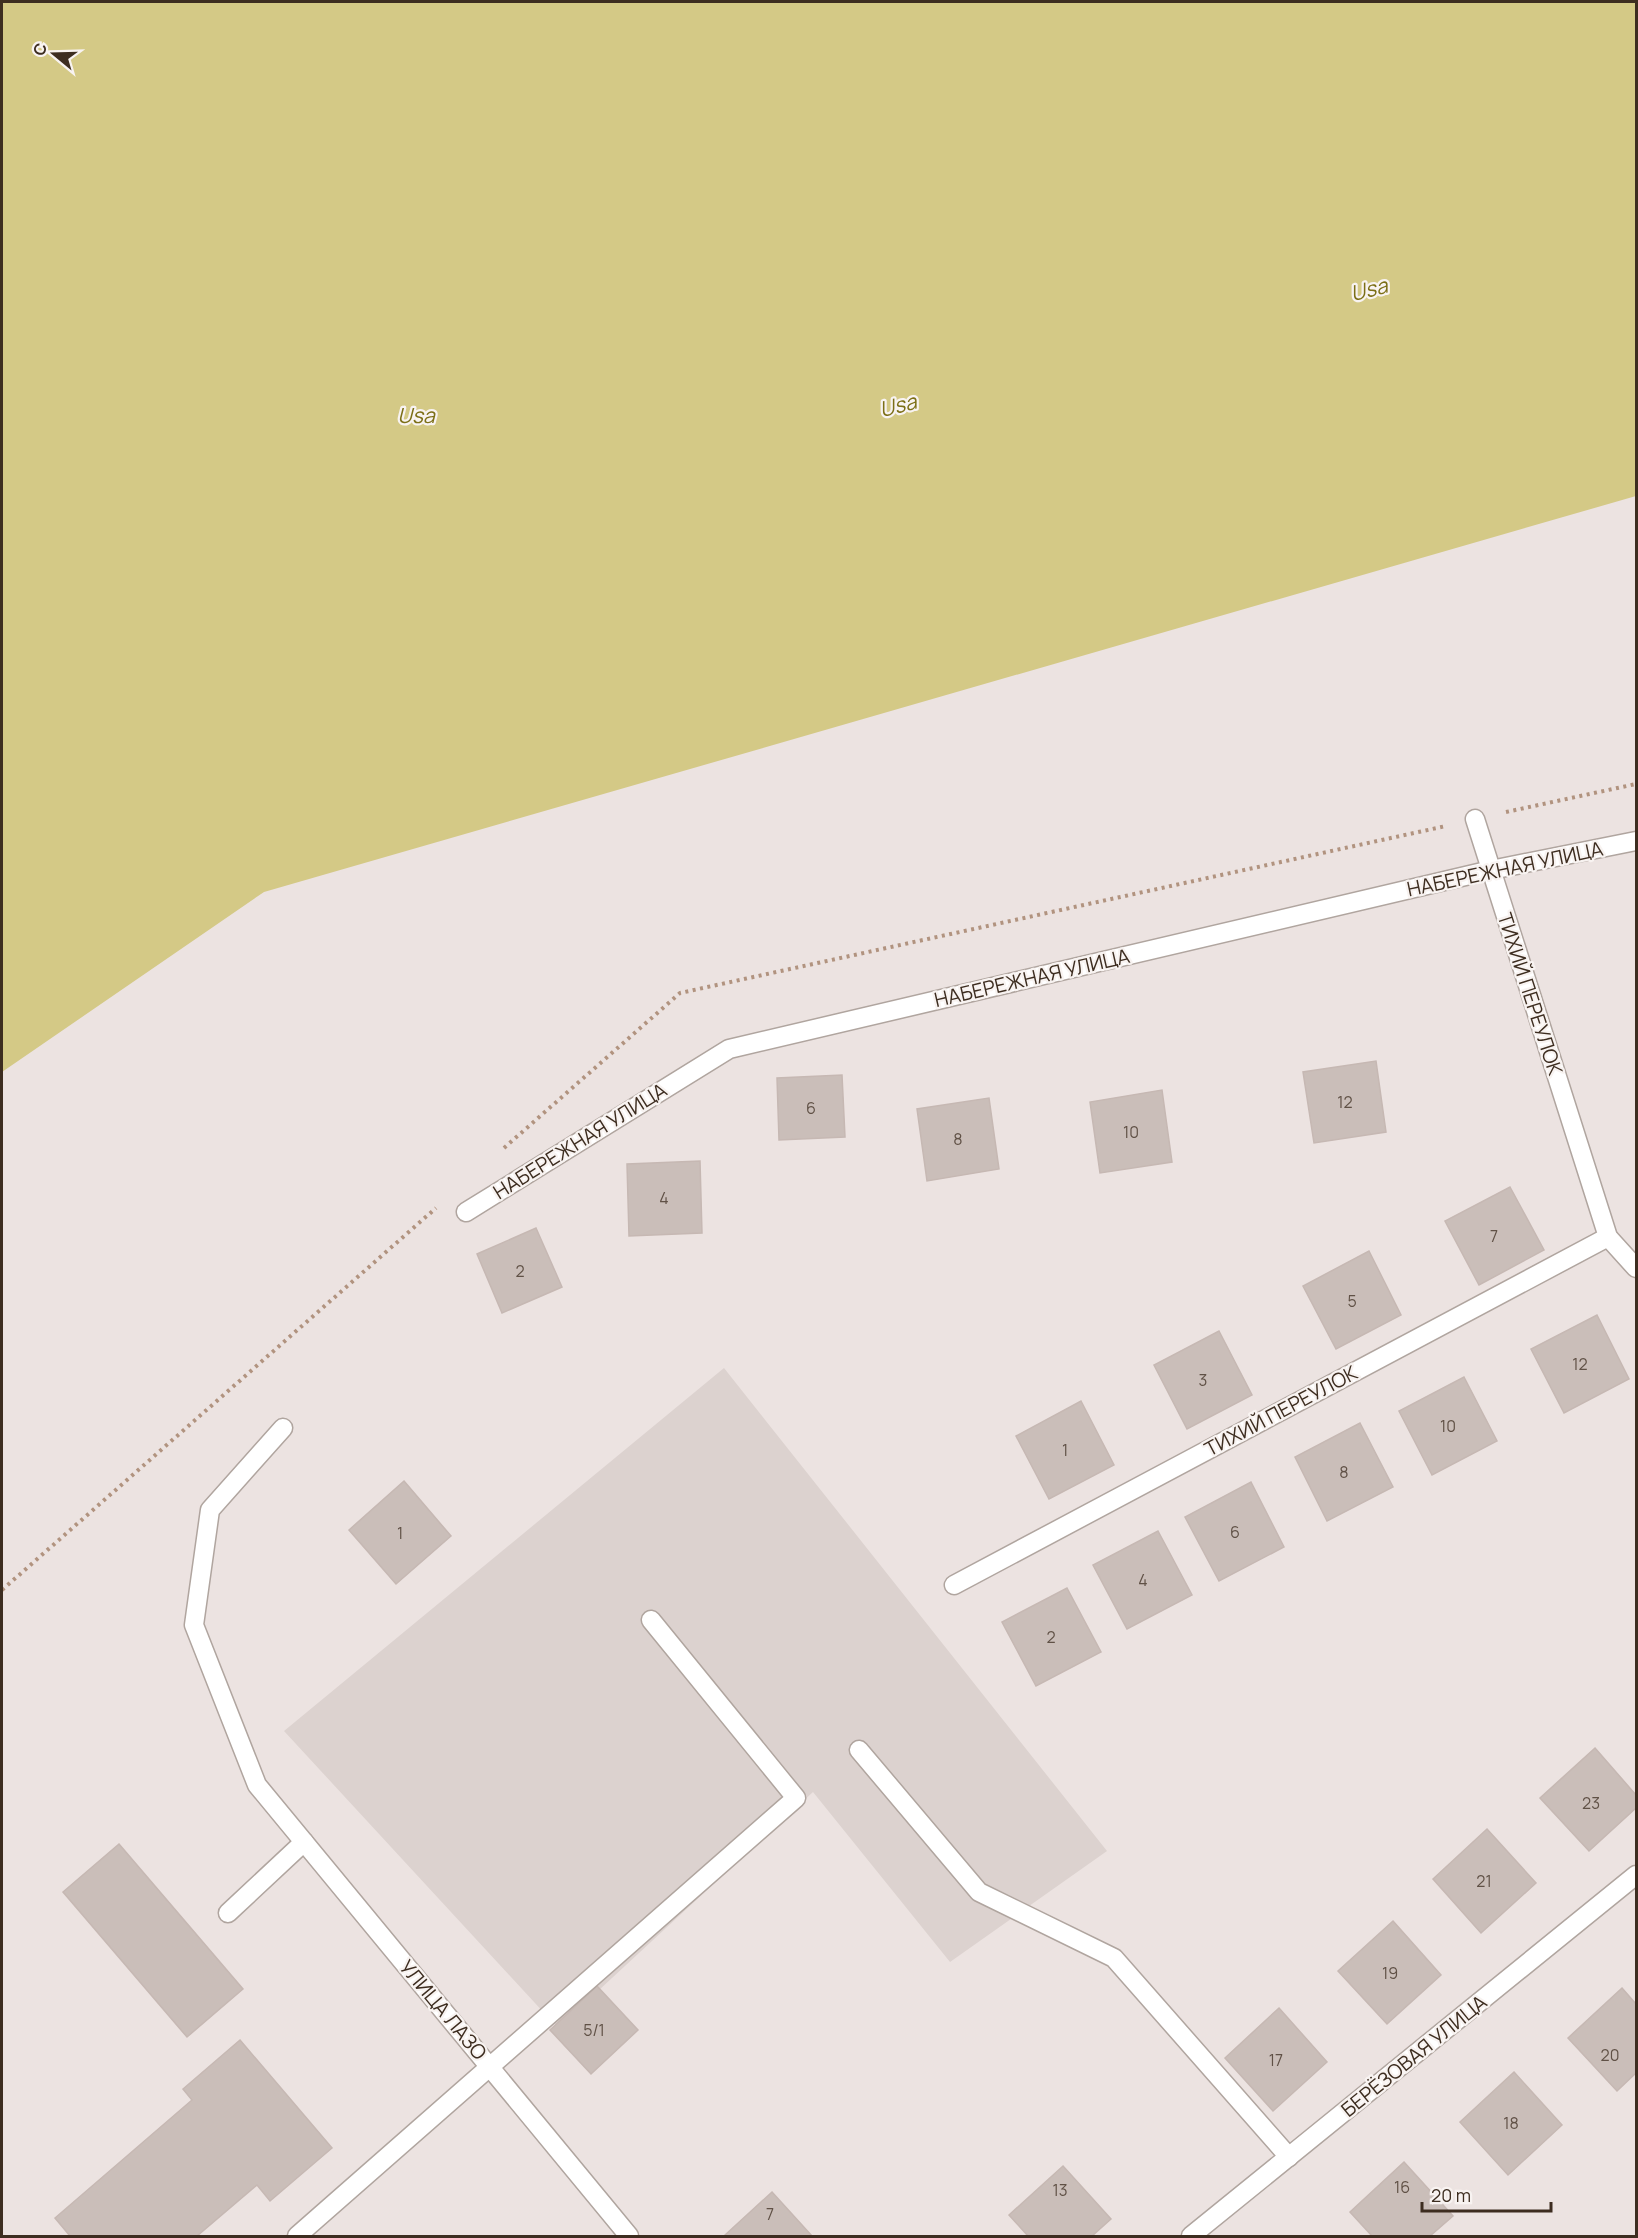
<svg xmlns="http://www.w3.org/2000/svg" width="1638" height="2238" font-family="Manrope,sans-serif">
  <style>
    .built { fill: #dcd2cf }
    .water { fill: #d4c986 }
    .building { fill: #cabeb9; stroke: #c6b8b3; stroke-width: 1.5 }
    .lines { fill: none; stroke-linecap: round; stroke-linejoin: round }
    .minor-casing { stroke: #b0a59f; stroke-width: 21 }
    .path { stroke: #b1937f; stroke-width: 4; stroke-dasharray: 3 4.5; stroke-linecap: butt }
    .minor { stroke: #fff; stroke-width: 18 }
    .labels { text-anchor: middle; stroke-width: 4.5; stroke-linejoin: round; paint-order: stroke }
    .number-label { font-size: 16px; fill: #605146 }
    .street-label { font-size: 20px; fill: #3d2d20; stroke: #f8f3f1 }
    .water-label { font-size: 21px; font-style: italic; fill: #7c6f17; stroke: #f8f3f1 }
  </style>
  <rect width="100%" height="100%" fill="#ece3e1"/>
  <!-- built -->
  <path class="built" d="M724 1368 1107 1851 950 1962 813 1792 558 2028 284 1731Z"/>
  <!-- water -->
  <path class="water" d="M2 2H1636V496L264 892 2 1072Z"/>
  <!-- building -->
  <g class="building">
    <path d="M1376 1061 1386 1132 1314 1143 1303 1072Z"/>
    <path d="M842 1075 845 1137 779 1140 777 1078Z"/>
    <path d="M1162 1090 1172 1162 1100 1173 1090 1102Z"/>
    <path d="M989 1098 999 1169 927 1181 917 1109Z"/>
    <path d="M700 1161 702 1233 629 1236 627 1164Z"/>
    <path d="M1510 1187 1544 1250 1479 1285 1445 1221Z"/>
    <path d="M536 1228 562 1287 502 1313 477 1254Z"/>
    <path d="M1369 1251 1401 1315 1336 1349 1303 1286Z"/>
    <path d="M1597 1315 1629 1379 1564 1413 1531 1349Z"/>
    <path d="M1219 1331 1252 1395 1187 1429 1154 1365Z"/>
    <path d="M1464 1377 1497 1441 1432 1475 1399 1411Z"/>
    <path d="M1081 1401 1114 1465 1049 1499 1016 1436Z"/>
    <path d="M1360 1423 1393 1487 1327 1521 1295 1457Z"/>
    <path d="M404 1481 451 1536 396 1584 349 1530Z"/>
    <path d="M1251 1482 1284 1547 1219 1581 1185 1517Z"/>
    <path d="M1158 1531 1192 1595 1127 1629 1093 1565Z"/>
    <path d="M1067 1588 1101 1652 1036 1686 1002 1622Z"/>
    <path d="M1595 1748 1636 1795V1808L1589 1851 1540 1798Z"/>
    <path d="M1487 1829 1536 1883 1481 1933 1433 1879Z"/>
    <path d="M119 1844 243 1989 187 2037 63 1892Z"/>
    <path d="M1393 1921 1441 1975 1387 2024 1338 1971Z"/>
    <path d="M597 1986 638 2030 591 2074 550 2030Z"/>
    <path d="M1622 1988 1636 2004V2073L1617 2091 1568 2038Z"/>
    <path d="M1279 2008 1327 2062 1273 2111 1225 2058Z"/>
    <path d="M240 2040 332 2148 270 2201 257 2185 197 2236H70L55 2218 192 2100 183 2089Z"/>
    <path d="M1514 2072 1562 2125 1508 2175 1460 2122Z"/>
    <path d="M1404 2162 1453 2216 1430 2236H1372L1350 2212Z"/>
    <path d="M1063 2166 1111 2219 1092 2236H1028L1009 2215Z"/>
    <path d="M772 2192 812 2236H724Z"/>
  </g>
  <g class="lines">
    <!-- minor casing -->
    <g class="minor-casing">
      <g id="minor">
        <path d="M1475 819 1608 1237 1636 1268"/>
        <path d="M466 1212 729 1049 1491 870 1636 841"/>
        <path d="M283 1428 210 1510 194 1625 257 1785 629 2236"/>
        <path d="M954 1585 1608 1237"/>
        <path d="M859 1750 979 1892 1114 1958 1289 2157"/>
        <path d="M228 1913 304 1842"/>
        <path d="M297 2236 796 1798 651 1620"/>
        <path d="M1191 2236 1636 1875"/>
      </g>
    </g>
    <!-- path -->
    <g class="path">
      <path d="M1506 812 1636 784"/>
      <path d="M504 1148 680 993 1446 826"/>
      <path d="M2 1590 436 1208"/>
    </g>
    <!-- minor -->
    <use href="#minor" class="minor"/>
  </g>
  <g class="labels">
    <!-- number labels -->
    <g class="number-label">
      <text x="1345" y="1108">12</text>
      <text x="811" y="1114">6</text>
      <text x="1131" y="1138">10</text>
      <text x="958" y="1145">8</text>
      <text x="664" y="1204">4</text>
      <text x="1494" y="1242">7</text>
      <text x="520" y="1277">2</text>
      <text x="1352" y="1307">5</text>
      <text x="1580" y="1370">12</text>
      <text x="1203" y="1386">3</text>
      <text x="1448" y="1432">10</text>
      <text x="1065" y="1456">1</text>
      <text x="1344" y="1478">8</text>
      <text x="1235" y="1538">6</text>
      <text x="400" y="1539">1</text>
      <text x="1143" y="1586">4</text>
      <text x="1051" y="1643">2</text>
      <text x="1591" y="1809">23</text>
      <text x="1484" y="1887">21</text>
      <text x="1390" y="1979">19</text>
      <text x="594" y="2036">5/1</text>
      <text x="1610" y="2061">20</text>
      <text x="1276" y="2066">17</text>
      <text x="1511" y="2129">18</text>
      <text x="1402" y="2193">16</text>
      <text x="1060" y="2196">13</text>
      <text x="770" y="2220">7</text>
    </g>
    <!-- street labels -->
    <g class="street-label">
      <text transform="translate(1505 869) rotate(-12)" y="7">НАБЕРЕЖНАЯ УЛИЦА</text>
      <text transform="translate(1032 978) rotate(-13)" y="7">НАБЕРЕЖНАЯ УЛИЦА</text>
      <text transform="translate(1530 994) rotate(72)" y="7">ТИХИЙ ПЕРЕУЛОК</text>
      <text transform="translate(580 1141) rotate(-32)" y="7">НАБЕРЕЖНАЯ УЛИЦА</text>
      <text transform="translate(1281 1411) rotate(-28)" y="7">ТИХИЙ ПЕРЕУЛОК</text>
      <text transform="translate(443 2010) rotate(50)" y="7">УЛИЦА ЛАЗО</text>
      <text transform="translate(1414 2056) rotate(-39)" y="7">БЕРЁЗОВАЯ УЛИЦА</text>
    </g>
    <!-- water labels -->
    <g class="water-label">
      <text transform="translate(1369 290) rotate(-14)" y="7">Usa</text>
      <text transform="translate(898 406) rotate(-14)" y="7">Usa</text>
      <text x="416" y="423">Usa</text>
    </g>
  </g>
  <!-- border -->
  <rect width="1638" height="2238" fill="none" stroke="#3d2d20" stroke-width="6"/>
  <!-- north arrow -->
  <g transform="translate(54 54) rotate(289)" stroke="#f8f3f1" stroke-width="4.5" paint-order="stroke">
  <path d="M0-4.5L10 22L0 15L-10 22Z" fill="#3d2d20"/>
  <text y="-9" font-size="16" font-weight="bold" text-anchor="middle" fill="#3d2d20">С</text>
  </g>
  <!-- scale -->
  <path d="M1422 2202v9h129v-9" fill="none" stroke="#3d2d20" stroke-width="3"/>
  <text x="1431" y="2202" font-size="18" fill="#3d2d20" stroke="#f8f3f1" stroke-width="4.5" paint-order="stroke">20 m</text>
</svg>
